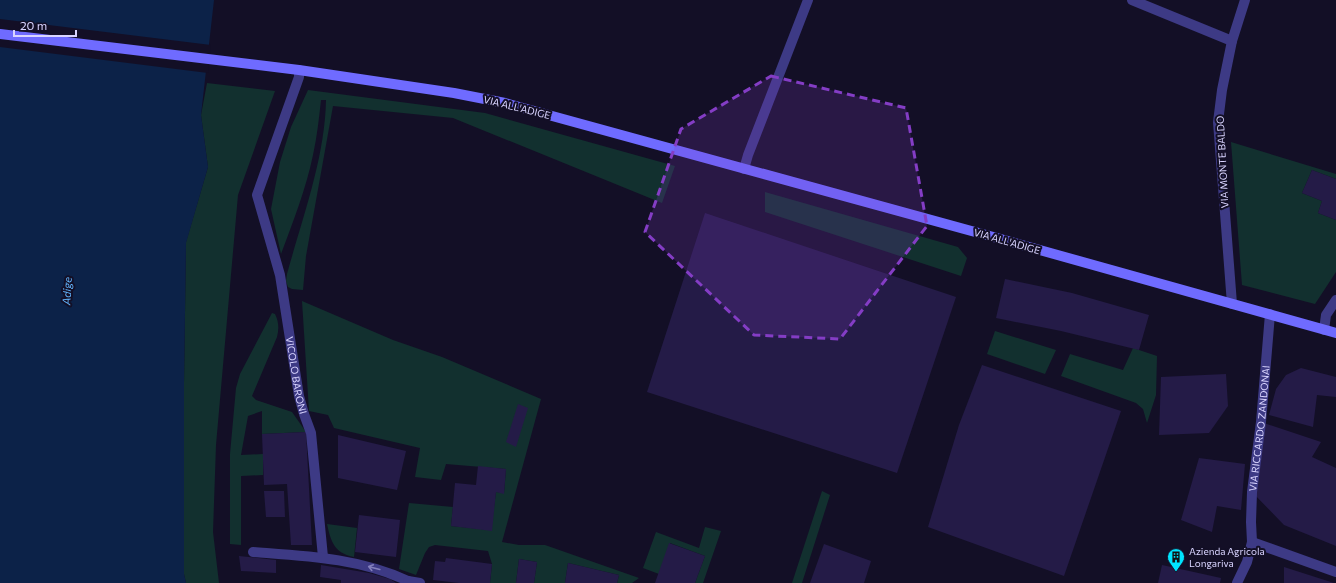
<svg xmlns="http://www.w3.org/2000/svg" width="1336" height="583" font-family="Commissioner,sans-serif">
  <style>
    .green { fill: #12302f }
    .water { fill: #0c2248 }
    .pier { fill: #130f26 }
    .building { fill: #241b47 }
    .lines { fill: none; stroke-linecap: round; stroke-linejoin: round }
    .street { stroke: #3d3a85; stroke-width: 10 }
    .secondary { stroke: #6f6bff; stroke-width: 10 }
    .oneway { stroke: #837fbc }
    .marked { fill: #843dc5; fill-opacity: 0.2; stroke: #843dc5; stroke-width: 3; stroke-dasharray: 8 5; stroke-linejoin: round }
    .labels { text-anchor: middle; stroke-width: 4; stroke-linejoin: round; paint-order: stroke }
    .street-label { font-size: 10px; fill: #d9d4ff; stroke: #130f26 }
    .poi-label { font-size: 10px; fill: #d9d4ff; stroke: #130f26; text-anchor: start }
    .water-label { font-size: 11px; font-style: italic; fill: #62b6ff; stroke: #130f26 }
  </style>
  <rect width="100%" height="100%" fill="#130f26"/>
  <!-- green -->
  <g class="green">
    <path d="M207 83 275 91 238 195 216 445 213 532 219 583H186L184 574V382L186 242 208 167 201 115Z"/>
    <path d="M308 90 485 113 675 166 662 203 453 118 333 106 306 256 303 290 292 289 288 287 286 281 287 274C302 219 325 158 326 100H321C319 118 317 137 313 155 306 189 293 222 281 254L271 209 280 162 291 127Z"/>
    <path d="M1231 142 1336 174V179L1312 170 1302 193 1322 201 1318 213 1336 220V272L1315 304 1242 285Z"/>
    <path d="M765 192 958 247 967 258 961 276 765 212Z"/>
    <path d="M302 301 393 340 442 357 541 399 502 542 519 545H545L639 578 632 583H617L619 575 568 563 565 583H534L537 562 519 559 516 583H490L492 564 488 551 435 545 429 547 425 553 416 575 399 569 409 503 453 507 451 526 491 530 496 492 504 493 506 469 446 464 441 480 415 477 420 448 334 428 328 415 309 411Z"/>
    <path d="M272 313 275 314C279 322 279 329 277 337L252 396 256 400 292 412 306 432 262 434V411L248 416 241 455 263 454V475L241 476V545L230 544V454L236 388 240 374Z"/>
    <path d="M995 331 1056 350 1045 374 987 354Z"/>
    <path d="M1133 348 1157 356 1156 395 1147 423 1143 409 1136 403 1061 376 1070 354 1123 370Z"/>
    <path d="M822 491 830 495 802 583H792Z"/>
    <path d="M327 524 357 528 354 557C334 553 331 542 327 524Z"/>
    <path d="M705 527 721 531 703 583H695L705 556 670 543 659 574 643 568 656 532 699 548Z"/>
  </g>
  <!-- water -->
  <path class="water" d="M0 0H214L201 115 208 167 186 243 184 382V574L186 583H0Z"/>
  <!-- pier -->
  <path class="pier" d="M0 19 211 45 208 73 0 47Z"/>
  <!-- building -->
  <g class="building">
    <path d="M1312 170 1336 179V220L1318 213 1322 201 1302 193Z"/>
    <path d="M705 213 956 297 897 473 647 392Z"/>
    <path d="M1005 279 1072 293 1149 315 1139 350 1061 331 996 318Z"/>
    <path d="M982 365 1121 411 1064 576 928 527 959 425Z"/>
    <path d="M1301 368 1336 377V397L1317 395 1313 427 1269 415 1276 389 1286 375Z"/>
    <path d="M1226 374 1228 406 1209 433 1159 435 1161 377Z"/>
    <path d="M518 404 528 408 516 447 506 442Z"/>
    <path d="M1261 422 1321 442 1312 457 1336 468V546L1284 525 1252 492Z"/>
    <path d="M306 432 312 545H291L287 484 264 485 262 434Z"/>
    <path d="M338 435 406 451 397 490 338 478Z"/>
    <path d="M1199 458 1245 464 1241 510 1217 506 1212 532 1181 520Z"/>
    <path d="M478 466 506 469 504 494 496 492 492 531 451 526 455 483 476 485Z"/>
    <path d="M264 491H284L285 517H266Z"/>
    <path d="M359 515 400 520 396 557 355 552Z"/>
    <path d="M669 543 705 556 695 583H655Z"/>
    <path d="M824 544 871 561 864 583H810Z"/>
    <path d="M239 556 276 560V573L241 571Z"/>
    <path d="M446 558 492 564 490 583H459L433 580 435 561 445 562Z"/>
    <path d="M519 559 537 562 534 583H516Z"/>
    <path d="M568 563 619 575 617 583H565Z"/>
    <path d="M321 565 369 573 390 579 396 583H341V580L320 577Z"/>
    <path d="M1162 565 1221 578 1220 583H1158Z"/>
    <path d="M1284 567 1334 583H1284Z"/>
  </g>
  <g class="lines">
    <!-- street -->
    <g class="street">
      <path d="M1132 0 1232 41"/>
      <path id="s1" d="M299 70V77L257 195 280 275 299 396 304 414 311 433 323 557"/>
      <path d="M744 169 748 155 808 0"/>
      <path d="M1232 304 1218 122 1222 90 1232 41 1245 0"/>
      <path d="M1324 330 1326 315 1336 300"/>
      <path d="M1252 542 1336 572"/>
      <path d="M253 552C306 556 359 558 408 581L409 583"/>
      <path d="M408 581 420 583"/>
      <path id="s2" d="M1237 583 1247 562 1252 542 1251 522 1252 492 1261 422 1270 314"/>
    </g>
    <!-- secondary -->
    <path class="secondary" d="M0 34 299 70 454 93 505 103 997 238 1336 333"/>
  </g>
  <!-- one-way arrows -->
  <defs><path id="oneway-shaft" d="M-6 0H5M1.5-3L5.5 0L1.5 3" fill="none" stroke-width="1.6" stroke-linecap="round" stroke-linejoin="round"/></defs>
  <use class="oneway" href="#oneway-shaft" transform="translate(374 568) rotate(-165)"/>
  <!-- marked area -->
  <path class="marked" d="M771 76 906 108 927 226 840 339 754 335 645 232 681 129Z"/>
  <!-- icons -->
  <defs>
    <g id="building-pin" transform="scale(0.9)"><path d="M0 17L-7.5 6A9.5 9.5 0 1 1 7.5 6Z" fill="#00e5ff" stroke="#130f26"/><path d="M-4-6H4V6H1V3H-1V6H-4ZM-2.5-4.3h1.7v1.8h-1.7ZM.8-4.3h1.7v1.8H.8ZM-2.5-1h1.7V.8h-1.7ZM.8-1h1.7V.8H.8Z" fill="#111"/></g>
  </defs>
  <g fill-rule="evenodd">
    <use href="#building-pin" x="1176" y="557"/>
  </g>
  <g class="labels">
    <!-- street labels -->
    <g class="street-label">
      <text transform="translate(517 107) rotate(14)" y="4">VIA ALL'ADIGE</text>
      <text transform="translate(1222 162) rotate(-93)" y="4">VIA MONTE BALDO</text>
      <text transform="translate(1007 241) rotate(16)" y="4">VIA ALL'ADIGE</text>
      <text dy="4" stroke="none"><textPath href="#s1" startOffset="317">VICOLO BARONI</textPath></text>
      <text dy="4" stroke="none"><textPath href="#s2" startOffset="158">VIA RICCARDO ZANDONAI</textPath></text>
    </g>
    <!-- poi labels -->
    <g class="poi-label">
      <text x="1189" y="555">Azienda Agricola<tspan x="1189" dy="12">Longariva</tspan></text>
    </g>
    <!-- water labels -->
    <g class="water-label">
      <text transform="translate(67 291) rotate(-87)" y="4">Adige</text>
    </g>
  </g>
  <!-- scale -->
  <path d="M14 30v6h62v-6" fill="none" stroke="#d9d4ff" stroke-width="2"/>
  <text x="20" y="30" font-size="12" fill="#d9d4ff" stroke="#130f26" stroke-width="3" paint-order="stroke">20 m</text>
</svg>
